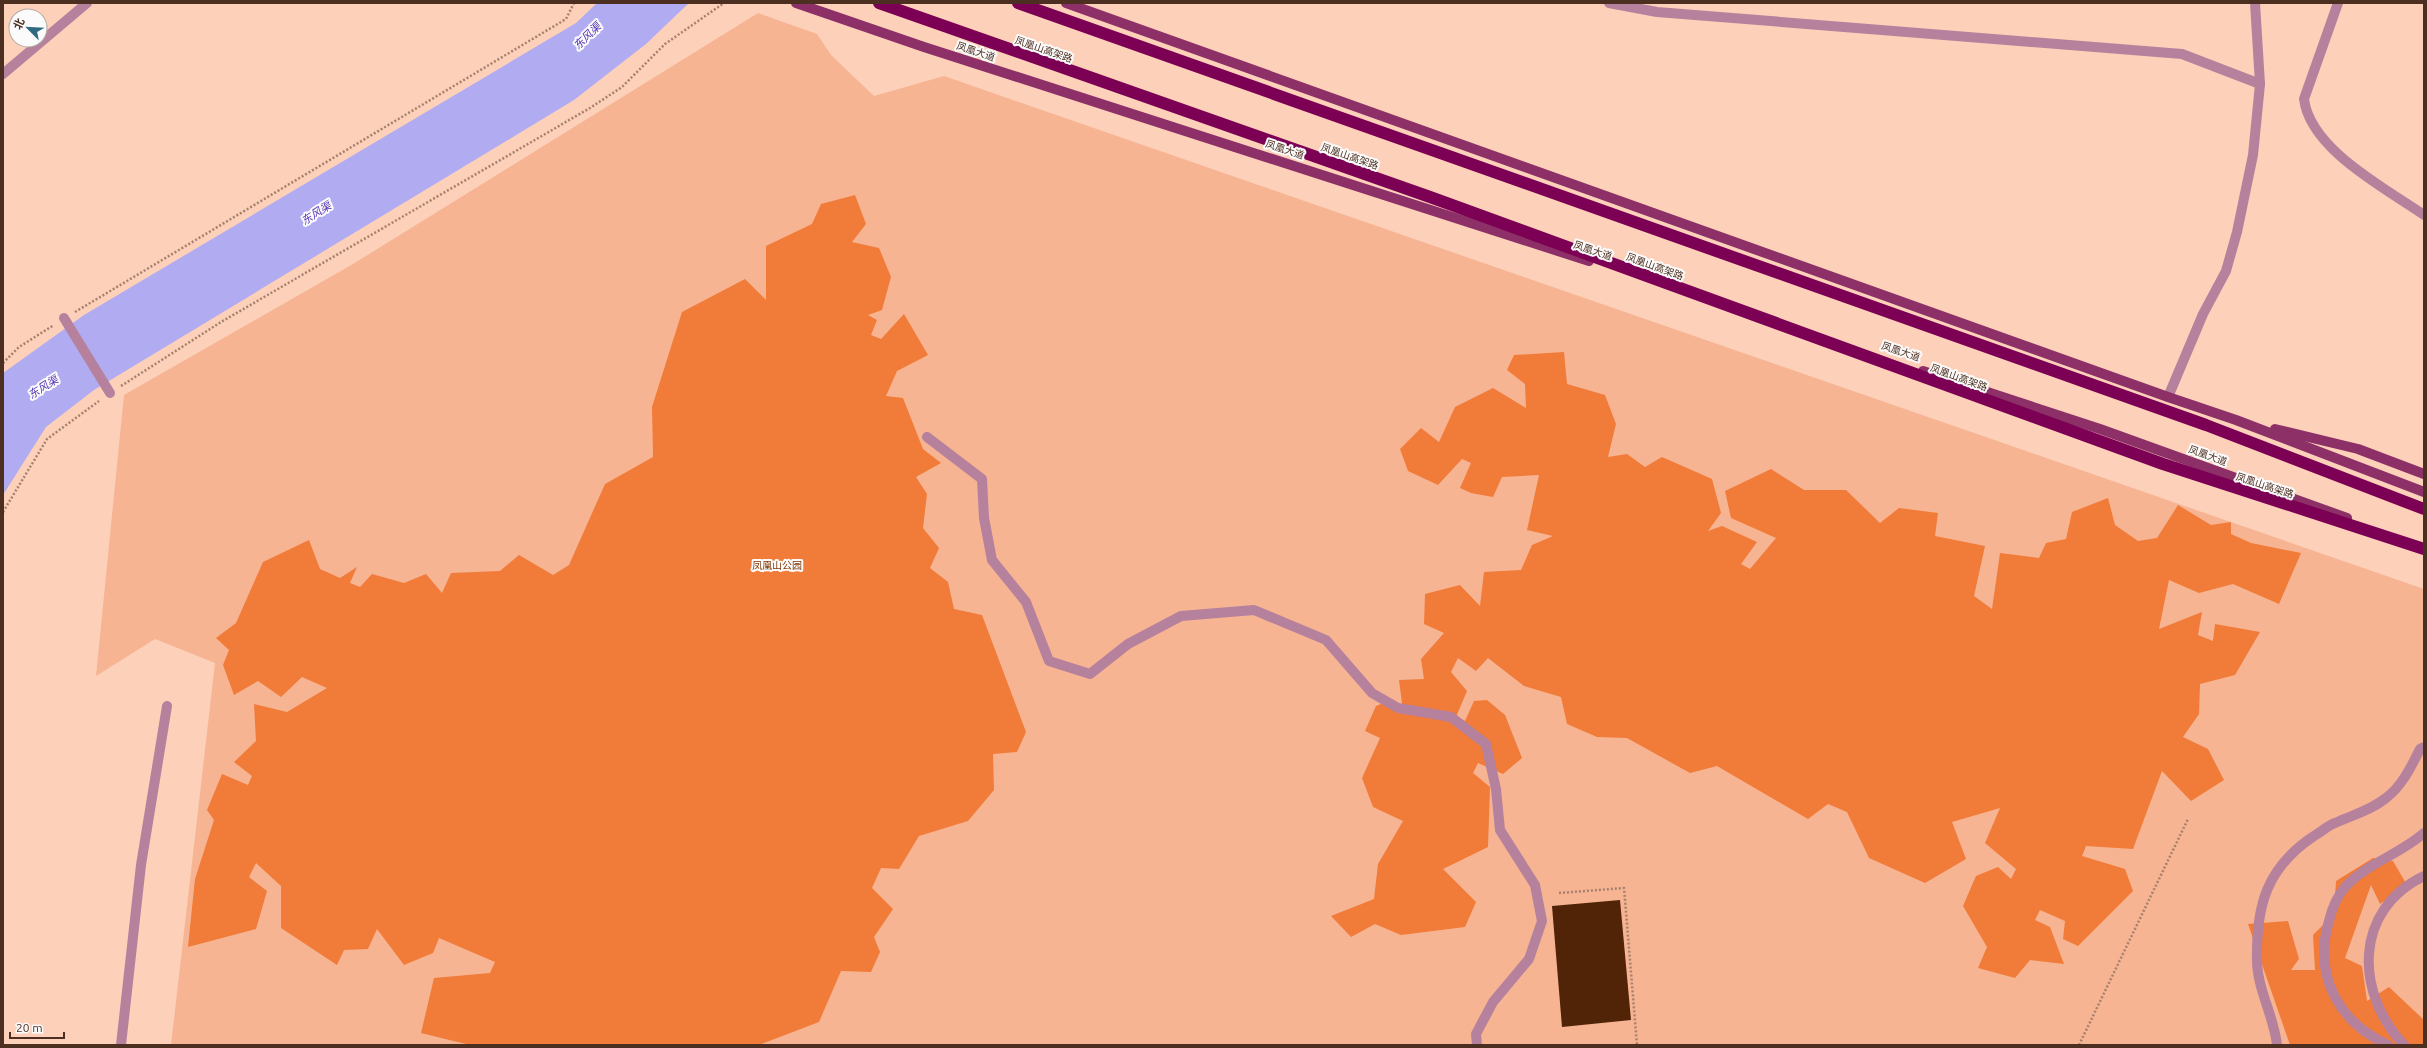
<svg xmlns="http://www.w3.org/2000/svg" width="2427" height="1048" font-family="Ubuntu,'Noto Sans SC',sans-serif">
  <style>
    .green { fill: #f6b493 }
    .forest { fill: #f17b38 }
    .water { fill: #b1acf2 }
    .building { fill: #512307 }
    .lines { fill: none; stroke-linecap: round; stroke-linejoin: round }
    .path { stroke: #a6816e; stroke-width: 2.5; stroke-dasharray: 2 2; stroke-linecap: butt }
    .minor { stroke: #b6819c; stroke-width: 10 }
    .major { stroke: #8d3067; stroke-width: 10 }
    .highway { stroke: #7c0054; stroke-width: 12 }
    .highway-bridge { stroke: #7c0054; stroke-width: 12 }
    .labels { text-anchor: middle; stroke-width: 4; stroke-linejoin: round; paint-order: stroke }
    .street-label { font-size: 10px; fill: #4c2f20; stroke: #fbfbfb }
    .park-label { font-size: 10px; fill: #813703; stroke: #fbfbfb }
    .water-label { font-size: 11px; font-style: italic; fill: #5331b5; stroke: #fbfbfb }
  </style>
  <rect width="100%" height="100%" fill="#fdd0ba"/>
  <!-- green -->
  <path class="green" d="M758 13 817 34 831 55 874 96 944 76 2424 589V1045H171L215 663 155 639 96 676 124 395 353 264Z"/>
  <!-- forest -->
  <g class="forest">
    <path d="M855 195 866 224 852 242 879 248 891 277 882 310 868 315 877 320 871 335 881 339 904 314 928 355 897 371 886 396 903 398 923 449 941 463 916 477 927 494 923 528 939 548 930 568 948 582 954 609 982 615 1026 732 1017 752 993 754 994 790 968 821 919 836 899 869 881 868 872 888 893 909 874 937 880 952 871 972 841 971 819 1022 759 1045H470L421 1033 434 978 490 973 495 962 439 938 433 953 404 965 377 929 368 949 344 950 337 965 281 928V886L256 863 249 877 267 891 256 929 188 947 195 879 214 820 207 810 222 774 248 785 252 776 234 762 256 741 254 704 287 712 327 688 302 677 281 697 258 681 234 695 223 665 229 650 216 638 236 623 263 562 309 540 320 569 340 578 357 567 350 583 360 587 372 574 404 583 426 574 442 593 451 573 500 571 519 555 553 575 569 565 605 484 653 457 652 407 682 312 745 279 766 300V246L812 224 821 204Z"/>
    <path d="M1564 352 1567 384 1605 395 1616 424 1608 457 1627 454 1645 467 1662 457 1712 479 1721 513 1708 531 1722 526 1757 542 1741 564 1750 569 1776 538 1731 518 1725 491 1771 469 1804 490H1846L1880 523 1899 508 1938 513 1935 536 1985 546 1974 596 1992 609 2000 553 2039 558 2046 543 2066 539 2072 512 2108 498 2115 525 2138 541 2157 538 2178 505 2211 525 2231 522V534L2251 543 2301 553 2279 604 2233 584 2199 593 2169 580 2159 629 2202 612 2198 635 2213 641 2215 624 2260 632 2235 675 2200 684 2199 714 2183 737 2208 749 2224 780 2191 801 2162 771 2133 849 2086 846 2082 856 2125 869 2133 891 2078 946 2063 939 2065 921 2040 910 2035 920 2050 927 2064 964 2030 960 2015 978 1978 968 1987 947 1963 906 1976 876 1998 867 2011 879 2016 869 1985 843 2000 808 1952 822 1966 859 1925 883 1869 858 1847 812 1828 804 1808 819 1717 766 1690 773 1627 738 1597 737 1567 724 1561 697 1524 686 1488 658 1476 671 1458 658 1451 672 1467 691 1456 717 1465 721 1474 701 1487 700 1505 715 1522 758 1503 774 1478 763 1473 773 1490 787 1488 847 1443 869 1476 902 1465 927 1401 935 1375 924 1351 937 1331 916 1374 899 1378 864 1403 821 1373 807 1362 778 1380 738 1365 731 1376 706 1391 700 1403 711 1399 680 1424 679 1421 659 1444 633 1424 624 1425 594 1460 585 1480 606 1484 572 1521 570 1532 545 1553 536 1527 530 1539 475 1502 477 1493 497 1471 493 1460 488 1471 463 1462 459 1438 485 1408 471 1400 449 1421 428 1439 442 1455 407 1493 388 1526 408 1525 384 1507 370 1514 355Z"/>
    <path d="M2373 858 2393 861 2407 885 2380 904 2371 885 2345 958 2362 966 2367 1001 2389 987 2424 1020V1045H2290L2248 924 2288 921 2299 959 2291 970H2315L2313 935 2334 914 2336 881Z"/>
  </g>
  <!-- water -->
  <path class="water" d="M597 3H689L646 44 574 100 94 390 46 427 3 495V373L84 315 576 23Z"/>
  <!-- building -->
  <path class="building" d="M1620 900 1631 1020 1562 1027 1552 906Z"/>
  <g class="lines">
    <!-- path -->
    <g class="path">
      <path d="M75 312 566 19 574 3"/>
      <path d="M3 363 19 347 54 325"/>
      <path d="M121 386 221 322 590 108 622 87 665 44 724 3"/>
      <path d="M3 512 47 439 99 401"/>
      <path d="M1559 893 1624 888 1637 1045"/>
      <path d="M2079 1045 2188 819"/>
    </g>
    <!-- minor -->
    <g class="minor">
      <path d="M1609 3 1657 12 2182 54 2260 84"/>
      <path d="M2338 3 2304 99C2310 149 2385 188 2424 215"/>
      <path d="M3 74 87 3"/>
      <path d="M64 318 110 393"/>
      <path d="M2168 397 2203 314 2226 271 2237 232 2253 155 2260 84 2255 3"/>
      <path d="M927 437 982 479 984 518 992 560 1026 602 1049 661 1090 674 1128 644 1181 616 1254 610 1326 640 1372 693 1398 708 1451 717 1486 744 1496 789 1500 830 1535 885 1542 921 1529 959 1493 1002 1476 1034 1477 1045"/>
      <path d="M121 1045 141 865 167 706"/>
      <path d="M2277 1045C2274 1016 2257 989 2257 960 2256 905 2267 867 2314 836 2321 832 2327 826 2335 823 2352 815 2370 811 2386 798 2402 786 2411 767 2420 749L2424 747"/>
      <path d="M2388 1045C2338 1022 2313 975 2329 921 2332 908 2337 896 2346 886 2368 863 2400 854 2424 833"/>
      <path d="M2404 1045C2355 993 2353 910 2424 876"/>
    </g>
    <!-- major -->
    <g class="major">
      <path d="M796 3 924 47 1589 261"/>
      <path d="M1066 3 2168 397 2236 420 2424 492"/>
      <path d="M1923 371 2100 429 2347 518"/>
      <path d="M2275 429 2358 449 2424 474"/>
    </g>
    <!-- highway -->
    <path class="highway" d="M1018 3 2206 425 2424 509"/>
    <!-- highway-bridge -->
    <path class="highway-bridge" d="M879 3 1430 197 2163 464 2424 549"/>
  </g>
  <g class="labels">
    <!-- street labels -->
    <g class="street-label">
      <text transform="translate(1044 49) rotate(19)" y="4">凤凰山高架路</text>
      <text transform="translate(976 51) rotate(18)" y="4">凤凰大道</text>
      <text transform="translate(1285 149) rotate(18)" y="4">凤凰大道</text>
      <text transform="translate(1350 156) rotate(19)" y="4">凤凰山高架路</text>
      <text transform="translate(1593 250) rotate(18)" y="4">凤凰大道</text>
      <text transform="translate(1655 266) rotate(20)" y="4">凤凰山高架路</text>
      <text transform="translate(1901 351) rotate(18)" y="4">凤凰大道</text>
      <text transform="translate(1959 377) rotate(20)" y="4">凤凰山高架路</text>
      <text transform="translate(2208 455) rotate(20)" y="4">凤凰大道</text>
      <text transform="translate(2265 485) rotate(18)" y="4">凤凰山高架路</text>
    </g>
    <!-- park labels -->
    <g class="park-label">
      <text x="777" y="569">凤凰山公园</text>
    </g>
    <!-- water labels -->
    <g class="water-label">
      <text transform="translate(587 36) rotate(-44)" y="4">东风渠</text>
      <text transform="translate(316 213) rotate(-32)" y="4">东风渠</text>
      <text transform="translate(43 387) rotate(-32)" y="4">东风渠</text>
    </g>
  </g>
  <!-- border -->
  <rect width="2427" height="1048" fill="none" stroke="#4c2f20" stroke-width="8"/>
  <!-- north arrow -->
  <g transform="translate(28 28) rotate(294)"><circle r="19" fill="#fbfbfb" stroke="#b5a9a3"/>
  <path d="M0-3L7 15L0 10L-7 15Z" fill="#2f6a82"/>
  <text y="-6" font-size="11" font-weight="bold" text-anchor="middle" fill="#4c2f20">北</text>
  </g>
  <!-- scale -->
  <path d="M10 1032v6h54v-6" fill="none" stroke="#4c2f20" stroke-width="2"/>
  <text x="16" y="1032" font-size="12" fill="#4c2f20" stroke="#fbfbfb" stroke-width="3" paint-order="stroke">20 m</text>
</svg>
